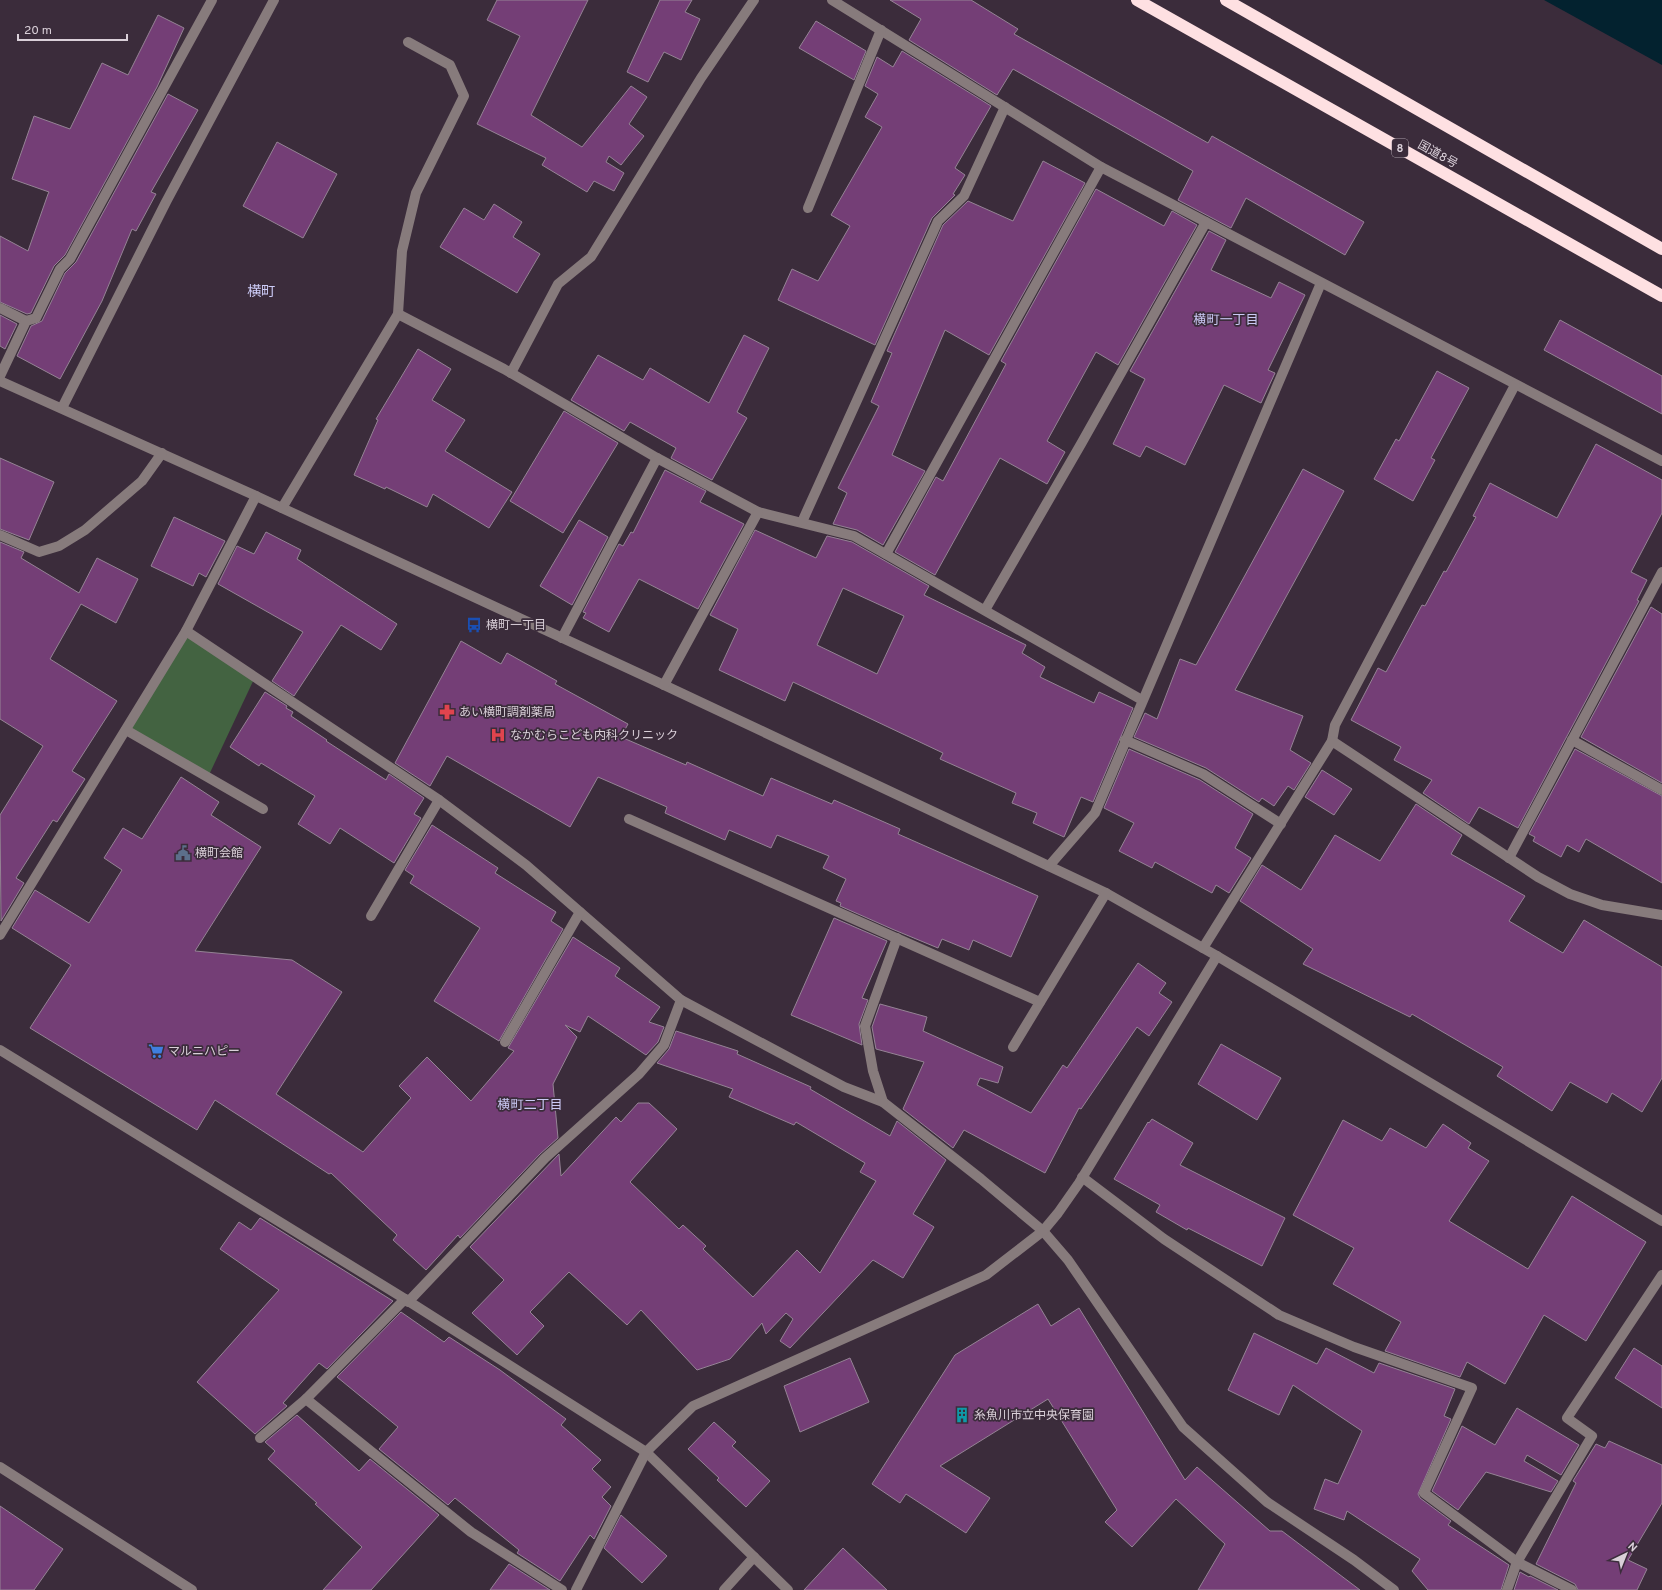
<svg xmlns="http://www.w3.org/2000/svg" width="1662" height="1590" font-family="Overpass,'Noto Sans JP',sans-serif">
  <style>
    .green { fill: #436341 }
    .water { fill: #03222f }
    .building { fill: #743e76; stroke: #958395; fill-rule: evenodd }
    .lines { fill: none; stroke-linecap: round; stroke-linejoin: round }
    .minor { stroke: #877b7c; stroke-width: 10 }
    .highway { stroke: #fee0e2; stroke-width: 12 }
    .labels { text-anchor: middle; stroke-width: 3.5; stroke-linejoin: round; paint-order: stroke }
    .shield { fill: #3b2c3b; stroke: #aa9faa; stroke-width: 1 }
    .shield-label { font-size: 11px; font-weight: bold; fill: #dad0d9 }
    .street-label { font-size: 12px; fill: #dad0d9; stroke: #3b2c3b }
    .poi-label { font-size: 12px; fill: #dad0d9; stroke: #3b2c3b; text-anchor: start }
    .neighbourhood-label { font-size: 13px; fill: #cbcaf5; stroke: #3b2c3b }
    .quarter-label { font-size: 14px; fill: #cbcaf5; stroke: #3b2c3b }
  </style>
  <rect width="100%" height="100%" fill="#3b2c3b"/>
  <!-- green -->
  <path class="green" d="M186 631 255 677 208 777 126 730Z"/>
  <!-- water -->
  <path class="water" d="M1544 0H1662V65Z"/>
  <!-- building -->
  <g class="building">
    <path d="M497 0H588L531 115 582 147 631 86 647 97 629 124 644 136 621 165 609 156 606 162 624 173 614 191 594 181 587 192 542 165 546 158 477 124 520 36 487 20Z"/>
    <path d="M660 0H692L685 12 700 19 681 60 664 52 648 82 627 72Z"/>
    <path d="M890 0H971L1018 29 1014 34 1208 143 1212 136 1364 222 1345 255 1246 198 1231 228 1178 200 1193 171 1013 69 997 95 909 40 921 19Z"/>
    <path d="M158 15 184 28 157 87 65 255 54 266 31 313 27 314 0 302V236L28 251 48 194 49 192 12 179 34 116 70 129 102 63 128 75Z"/>
    <path d="M816 21 866 51 854 80 799 48Z"/>
    <path d="M902 51 991 106 955 168 965 175 953 194 955 195 932 218 875 345 778 300 792 269 818 281 850 226 831 215 882 127 865 117 878 94 865 86 877 57 893 67Z"/>
    <path d="M168 94 198 110 151 192 156 194 136 231 132 229 102 301 60 379 17 356 31 326 42 321 65 273 76 262Z"/>
    <path d="M277 142 337 174 303 238 243 206Z"/>
    <path d="M1043 161 1085 183 989 355 945 330 892 455 925 471 883 545 857 530 833 524 847 493 838 488 879 406 871 402 892 353 887 351 943 225 968 201 1013 221Z"/>
    <path d="M1096 189 1164 226 1172 211 1197 225 1118 365 1096 352 1047 441 1065 452 1047 484 1000 458 935 575 895 552 936 477 943 481 1006 364 1001 361Z"/>
    <path d="M494 204 522 222 513 237 540 254 517 293 440 247 464 208 484 220Z"/>
    <path d="M1209 231 1226 240 1211 270 1271 298 1279 282 1305 295 1268 370 1275 373 1261 403 1224 385 1185 465 1146 446 1140 457 1113 444 1145 379 1130 371Z"/>
    <path d="M0 315 17 324 5 349 0 346Z"/>
    <path d="M1560 320 1662 376V414L1544 350Z"/>
    <path d="M744 335 769 348 737 412 747 418 712 480 671 458 676 448 630 422 624 431 571 400 598 355 643 380 650 368 709 403Z"/>
    <path d="M418 349 451 369 432 400 465 420 445 451 512 492 489 528 433 494 427 507 386 487 385 489 354 475 378 420 376 419Z"/>
    <path d="M1437 371 1469 388 1431 458 1435 460 1413 501 1374 479 1396 439 1399 441Z"/>
    <path d="M564 411 618 443 563 533 510 501Z"/>
    <path d="M1596 444 1662 480V513L1631 572 1647 580 1637 600 1639 601 1518 828 1479 807 1469 824 1423 793 1432 780 1394 760 1401 747 1351 720 1378 668 1386 672 1422 605 1425 606 1444 571 1446 572 1476 517 1473 516 1490 483 1557 518Z"/>
    <path d="M0 458 54 482 29 540 0 529Z"/>
    <path d="M1303 469 1344 491 1235 690 1303 716 1290 750 1311 763 1294 790 1288 786 1274 806 1262 798 1259 802 1206 768 1134 737 1145 713 1157 719 1180 659 1196 665Z"/>
    <path d="M665 470 706 491 700 502 744 524 698 609 639 579 609 632 583 618 586 613 583 612 619 544 623 546 631 532 633 533Z"/>
    <path d="M174 517 225 541 206 577 199 573 193 586 151 566Z"/>
    <path d="M579 520 608 537 572 605 540 586Z"/>
    <path d="M755 530 816 558 827 536 852 542 929 586 924 595 1026 645 1022 653 1045 667 1040 677 1094 703 1099 692 1133 708 1093 802 1081 797 1064 837 1033 823 1037 813 1012 803 1016 793 940 759 943 753 793 682 785 701 719 670 738 629 710 615ZM843 588 904 616 877 674 817 645Z"/>
    <path d="M266 532 301 550 297 559 397 624 381 650 341 625 294 696 272 681 303 632 218 584 237 546 254 554Z"/>
    <path d="M0 542 24 552 21 558 79 593 97 558 138 579 116 623 81 604 50 659 117 701 72 771 85 779 57 822 53 820 16 878 24 883 1 921 0 815 43 746 0 719Z"/>
    <path d="M1651 607 1662 614V783L1581 737Z"/>
    <path d="M461 641 501 664 507 653 557 681 555 684 628 724 621 737 686 765 687 762 763 796 771 778 832 804 834 800 900 829 898 834 1038 896 1011 957 973 940 969 950 942 939 938 948 892 929 840 906 841 903 836 901 846 879 823 868 829 856 777 835 771 848 729 830 725 840 665 813 667 807 598 777 570 827 447 756 430 786 395 763Z"/>
    <path d="M265 692 287 706 286 708 293 712 291 716 327 740 326 741 386 780 389 774 424 798 414 814 421 818 394 863 340 828 330 844 298 824 315 796 261 763 259 766 230 747Z"/>
    <path d="M1129 749 1200 780 1253 814 1235 848 1251 858 1229 893 1216 885 1212 893 1155 862 1152 868 1119 851 1134 823 1104 808Z"/>
    <path d="M1575 749 1662 796V883L1586 839 1579 852 1567 845 1561 857 1533 841 1535 837 1529 834Z"/>
    <path d="M1322 770 1352 789 1334 815 1305 797Z"/>
    <path d="M181 777 219 802 211 815 261 847 195 951 292 960 342 992 276 1094 363 1152 411 1098 399 1086 427 1057 471 1101 514 1051 508 1048 573 937 620 968 615 976 660 1007 649 1022 664 1027 658 1042 646 1055 588 1016 580 1032 565 1025 577 1037 553 1084 558 1138 540 1154 460 1238 458 1235 426 1270 393 1240 397 1235 331 1173 329 1174 215 1100 197 1130 30 1028 71 965 12 928 35 890 89 923 122 870 104 858 123 828 142 839Z"/>
    <path d="M1416 804 1462 835 1451 854 1525 896 1509 921 1563 953 1584 920 1662 967V1078L1642 1112 1612 1093 1607 1103 1570 1082 1552 1111 1497 1076 1503 1067 1412 1014 1410 1017 1303 964 1313 949 1240 901 1262 865 1301 890 1335 835 1380 861Z"/>
    <path d="M432 825 498 868 495 873 556 912 551 921 563 929 499 1041 434 1001 480 928 410 883 414 876 405 870Z"/>
    <path d="M834 918 887 941 862 998 868 1000 859 1024 862 1045 791 1015Z"/>
    <path d="M1138 963 1166 983 1159 993 1172 1002 1149 1036 1137 1027 1081 1109 1079 1108 1045 1173 964 1130 953 1148 903 1109 924 1062 876 1049 872 1027 880 1004 927 1017 923 1031 1003 1067 998 1083 980 1078 977 1085 1031 1113 1063 1065 1067 1068Z"/>
    <path d="M676 1031 738 1051 737 1054 811 1087 810 1089 890 1136 897 1121 946 1160 913 1214 934 1227 903 1278 873 1260 790 1348 780 1341 793 1319 786 1313 766 1334 762 1323 730 1359 697 1370 641 1310 627 1325 569 1272 530 1312 544 1326 517 1355 472 1313 504 1280 470 1247 559 1154 561 1176 616 1117 621 1122 638 1103H649L677 1129 630 1182 679 1229 683 1225 706 1246 703 1249 753 1297 797 1250 820 1273 876 1181 860 1172 865 1163 796 1122 794 1125 729 1097 733 1089 657 1063 669 1049Z"/>
    <path d="M1221 1044 1281 1078 1257 1120 1198 1084Z"/>
    <path d="M1152 1119 1193 1143 1180 1165 1285 1218 1262 1266 1188 1228 1187 1230 1156 1212 1160 1205 1114 1179 1148 1122 1149 1123Z"/>
    <path d="M1343 1120 1382 1141 1390 1128 1426 1148 1443 1124 1471 1143 1468 1148 1489 1161 1449 1221 1528 1269 1572 1196 1646 1242 1586 1341 1544 1315 1505 1384 1467 1362 1460 1377 1385 1351 1401 1322 1333 1284 1354 1248 1293 1215Z"/>
    <path d="M260 1218 393 1301 327 1369 319 1363 283 1403 287 1406 255 1434 197 1382 279 1290 220 1249 239 1222 251 1230Z"/>
    <path d="M1038 1304 1051 1326 1079 1308 1185 1480 1197 1467 1270 1531H1282L1360 1590H1198L1225 1544 1176 1499 1132 1547 1105 1522 1117 1510 1048 1399 940 1466 990 1498 966 1533 906 1494 900 1503 872 1484 955 1355Z"/>
    <path d="M401 1312 444 1342 449 1337 500 1370 566 1419 561 1425 601 1460 592 1469 611 1487 602 1497 611 1506 594 1539 590 1535 560 1581 517 1553 519 1550 455 1498 448 1505 379 1449 398 1427 337 1377Z"/>
    <path d="M1254 1333 1317 1364 1326 1348 1374 1373 1379 1363 1455 1389 1444 1416 1451 1419 1418 1494 1420 1498 1451 1521 1448 1525 1509 1565 1501 1590H1428L1412 1571 1420 1559 1347 1511 1344 1520 1314 1509 1325 1479 1338 1484 1362 1431 1293 1385 1279 1415 1228 1390Z"/>
    <path d="M1634 1348 1662 1366V1408L1615 1378Z"/>
    <path d="M850 1358 869 1402 800 1432 784 1386Z"/>
    <path d="M1517 1408 1579 1445 1561 1475 1527 1455 1524 1461 1558 1481 1551 1492 1486 1472 1458 1510 1432 1491 1462 1426 1495 1445Z"/>
    <path d="M297 1415 359 1471 370 1459 439 1515 371 1590H323L362 1547 315 1504 317 1503 268 1459 275 1451 265 1442Z"/>
    <path d="M714 1422 736 1442 732 1446 770 1481 746 1507 717 1480 719 1478 688 1449Z"/>
    <path d="M1609 1441 1662 1465V1503L1628 1560 1647 1569 1637 1590H1578L1575 1584 1536 1564 1576 1483 1573 1481 1596 1444 1605 1448Z"/>
    <path d="M0 1506 63 1549 34 1590H0Z"/>
    <path d="M621 1515 667 1556 642 1583 604 1548Z"/>
    <path d="M843 1548 887 1590H804Z"/>
    <path d="M509 1564 550 1590H490Z"/>
    <path d="M1520 1572 1529 1577 1530 1576 1558 1590H1514Z"/>
  </g>
  <g class="lines">
    <!-- minor -->
    <g class="minor">
      <path d="M832 0 1101 167 1662 461"/>
      <path d="M808 208 881 30"/>
      <path d="M0 308 26 321"/>
      <path d="M398 314 402 251 416 193 464 96 450 65 408 42"/>
      <path d="M511 373 558 284 591 257 701 78 754 0"/>
      <path d="M0 376 26 321 36 318 60 269 70 259 212 0"/>
      <path d="M0 381 256 496 664 685 1106 893 1217 956 1662 1221"/>
      <path d="M62 408 166 202 274 0"/>
      <path d="M282 508 398 314 504 369 657 458 758 512 854 536 1142 700"/>
      <path d="M802 522 938 221 964 196 1005 107"/>
      <path d="M0 535 39 552 59 546 85 530 142 481 162 453"/>
      <path d="M886 554 1101 167"/>
      <path d="M985 610 1081 444 1206 222"/>
      <path d="M186 631 439 800 526 865 681 1000 844 1087 883 1102 981 1179 1043 1231 1068 1260 1183 1427 1267 1502 1354 1560 1394 1590"/>
      <path d="M562 638 657 458"/>
      <path d="M664 685 758 512"/>
      <path d="M126 730 263 809"/>
      <path d="M1125 740 1203 774 1281 824"/>
      <path d="M1572 740 1662 790"/>
      <path d="M1332 741 1335 725 1515 385"/>
      <path d="M629 819 1040 1002"/>
      <path d="M1509 858 1662 572"/>
      <path d="M1049 866 1095 813 1321 283"/>
      <path d="M371 916 439 800"/>
      <path d="M0 935 186 631 256 496"/>
      <path d="M1203 948 1332 741 1538 877 1570 894 1602 905 1662 915"/>
      <path d="M505 1042 580 912"/>
      <path d="M1013 1047 1106 893"/>
      <path d="M0 1050 405 1299 646 1452 788 1590"/>
      <path d="M883 1102 873 1071 865 1026 897 938"/>
      <path d="M1082 1177 1164 1239 1279 1315 1354 1347 1472 1388 1424 1493 1517 1562 1572 1590"/>
      <path d="M408 1302 545 1158 639 1074 664 1045 681 1000"/>
      <path d="M306 1399 471 1532 562 1590"/>
      <path d="M260 1438 306 1399 405 1299"/>
      <path d="M0 1467 192 1590"/>
      <path d="M576 1590 646 1452 693 1406 986 1275 1043 1231 1058 1213 1079 1183 1217 956"/>
      <path d="M724 1590 754 1557"/>
      <path d="M1507 1590 1517 1562 1592 1436 1567 1418 1662 1275"/>
    </g>
    <!-- highway -->
    <g class="highway">
      <path d="M1137 0 1662 296"/>
      <path d="M1226 0 1662 249"/>
    </g>
  </g>
  <!-- icons -->
  <defs>
    <g id="bus-bare" transform="scale(1.2)"><path d="M-5-6H5V4H4V6H2V4H-2V6H-4V4H-5ZM-3.5-4V0h7V-4ZM-3.5 1.2v1.5H-2V1.2ZM2 1.2v1.5H3.5V1.2Z" fill="#1a4fb4" stroke="#3b2c3b" stroke-width="2.5" paint-order="stroke"/></g>
    <g id="pharmacy-bare" transform="scale(1.2)"><path d="M-2-6h4v4h4v4h-4v4h-4v-4h-4v-4h4Z" fill="#e0444e" stroke="#3b2c3b" stroke-width="2.5" paint-order="stroke"/></g>
    <g id="hospital-bare" transform="scale(1.2)"><path d="M-5-5h3v3.5h4V-5h3V5h-3V1.5h-4V5h-3Z" fill="#e0444e" stroke="#3b2c3b" stroke-width="2.5" paint-order="stroke"/></g>
    <g id="civic-bare" transform="scale(1.2)"><path d="M-.6-6.5H3V-4.5H.6V-3L4-1V1h2V6H-6V1h2V-1L-.6-3ZM-1.2 2.5V6h2.4V2.5Z" fill="#5c6f8a" stroke="#3b2c3b" stroke-width="2.5" paint-order="stroke"/></g>
    <g id="supermarket-bare" transform="scale(1.2)"><path d="M-6-5.5h2.5l.6 2H6L4.5 2H-2.5L-4.4-4H-6ZM-1.5 3.2a1.3 1.3 0 1 0 .1 0ZM3 3.2a1.3 1.3 0 1 0 .1 0Z" fill="#3f7fe0" stroke="#3b2c3b" stroke-width="2.5" paint-order="stroke"/></g>
    <g id="building-bare" transform="scale(1.2)"><path d="M-4-6H4V6H1V3H-1V6H-4ZM-2.5-4.3h1.7v1.8h-1.7ZM.8-4.3h1.7v1.8H.8ZM-2.5-1h1.7V.8h-1.7ZM.8-1h1.7V.8H.8Z" fill="#0f9aa8" stroke="#3b2c3b" stroke-width="2.5" paint-order="stroke"/></g>
  </defs>
  <g fill-rule="evenodd">
    <use href="#bus-bare" x="474" y="625"/>
    <use href="#pharmacy-bare" x="447" y="712"/>
    <use href="#hospital-bare" x="498" y="735"/>
    <use href="#civic-bare" x="183" y="853"/>
    <use href="#supermarket-bare" x="156" y="1051"/>
    <use href="#building-bare" x="962" y="1415"/>
  </g>
  <g class="labels">
    <!-- shield labels -->
    <rect class="shield" x="1392" y="139" width="16" height="18" rx="3"/>
    <g class="shield-label">
      <text x="1400" y="152">8</text>
    </g>
    <!-- street labels -->
    <g class="street-label">
      <text transform="translate(1438 154) rotate(29)" y="4">国道8号</text>
    </g>
    <!-- poi labels -->
    <g class="poi-label">
      <text x="486" y="629">横町一丁目</text>
      <text x="459" y="716">あい横町調剤薬局</text>
      <text x="510" y="739">なかむらこども内科クリニック</text>
      <text x="195" y="857">横町会館</text>
      <text x="168" y="1055">マルニハピー</text>
      <text x="974" y="1419">糸魚川市立中央保育園</text>
    </g>
    <!-- neighbourhood labels -->
    <g class="neighbourhood-label">
      <text x="1226" y="324">横町一丁目</text>
      <text x="530" y="1109">横町二丁目</text>
    </g>
    <!-- quarter labels -->
    <g class="quarter-label">
      <text x="261" y="296">横町</text>
    </g>
  </g>
  <!-- north arrow -->
  <g transform="translate(1626 1554) rotate(43)" stroke="#3b2c3b" stroke-width="3" paint-order="stroke">
  <path d="M0-3L7 15L0 10L-7 15Z" fill="#dad0d9"/>
  <text y="-6" font-size="11" font-weight="bold" text-anchor="middle" fill="#dad0d9">N</text>
  </g>
  <!-- scale -->
  <path d="M18 34v6h109v-6" fill="none" stroke="#dad0d9" stroke-width="2"/>
  <text x="24" y="34" font-size="12" fill="#dad0d9" stroke="#3b2c3b" stroke-width="3" paint-order="stroke">20 m</text>
</svg>
